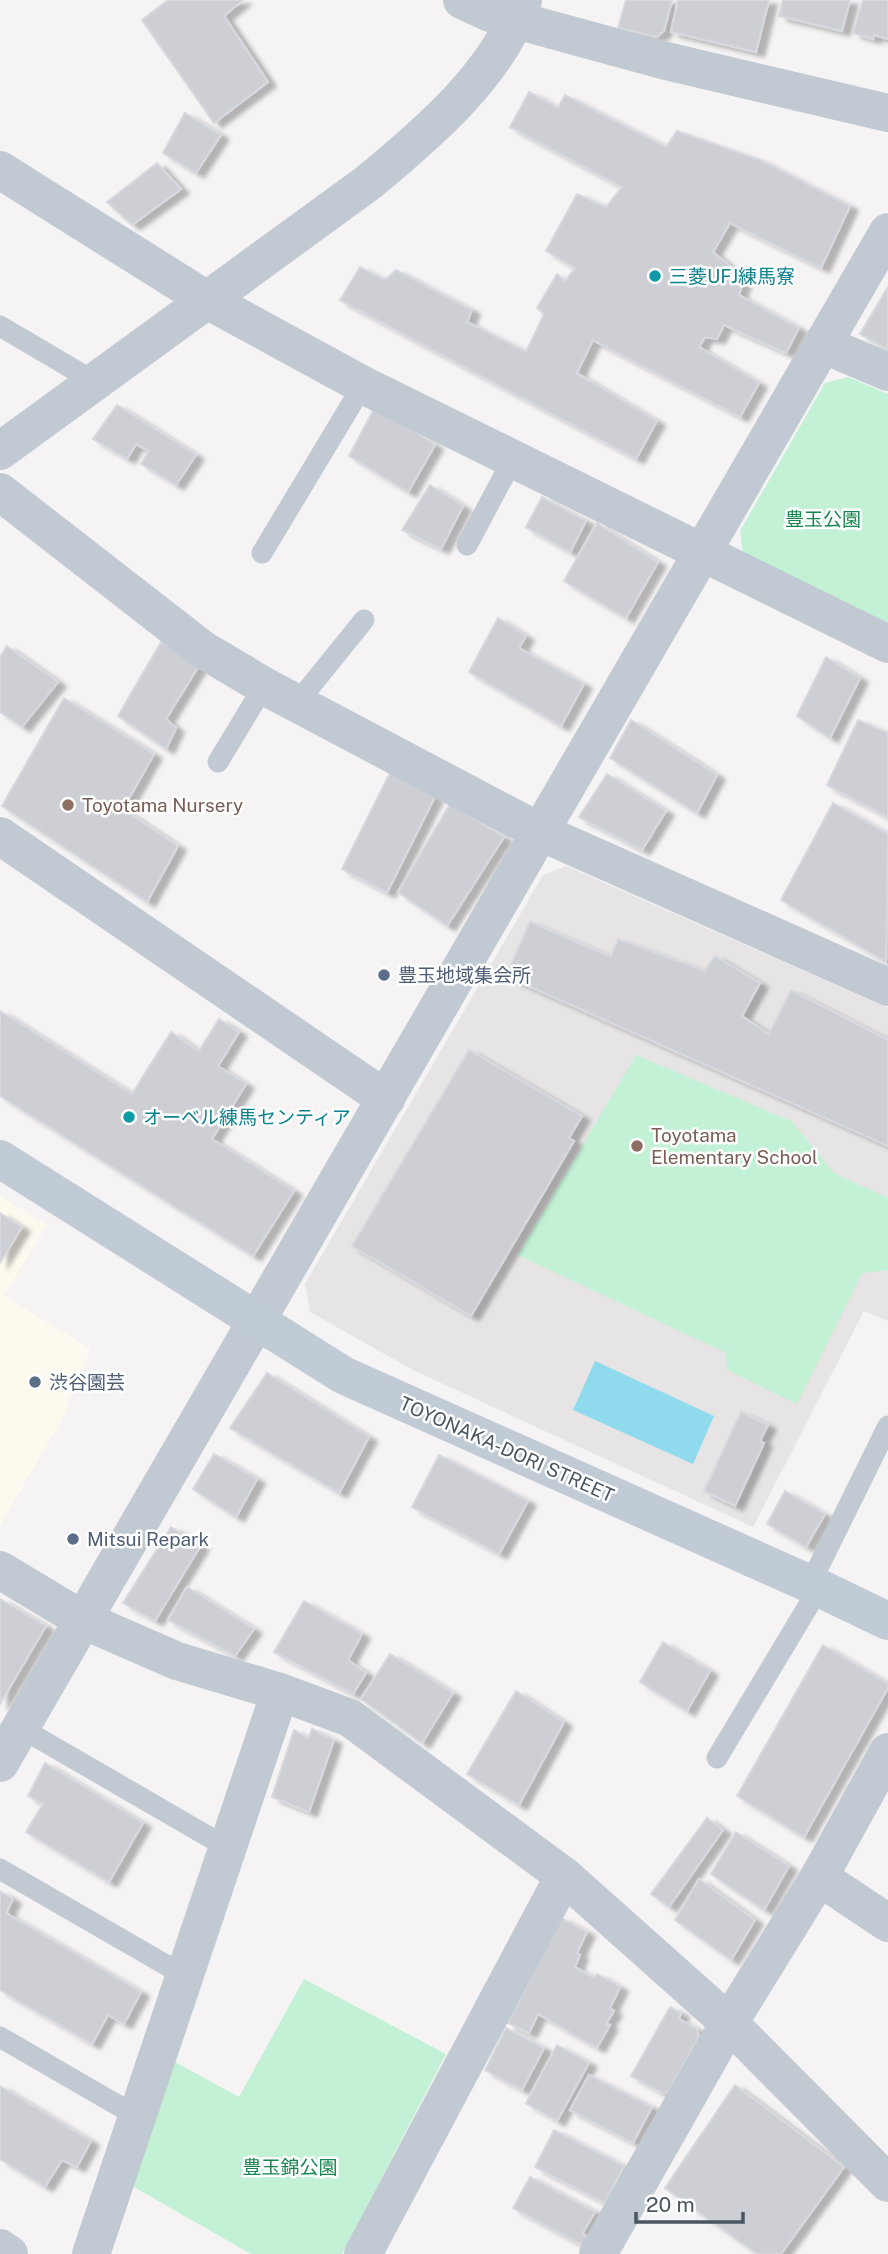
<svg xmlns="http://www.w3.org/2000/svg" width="888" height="2254" font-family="'Public Sans','Noto Sans JP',sans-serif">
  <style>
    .commercial { fill: #fdf9ef }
    .education { fill: #e6e4e5 }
    .green { fill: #c3f1d5 }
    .water { fill: #90daee }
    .building { fill: #cdcfd5; stroke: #d7d9de; stroke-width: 2; filter: url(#shadow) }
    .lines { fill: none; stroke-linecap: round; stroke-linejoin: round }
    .lane { stroke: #c1cad2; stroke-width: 21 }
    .street { stroke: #c1cad2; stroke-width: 38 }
    .secondary { stroke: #c1cbd6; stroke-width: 38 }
    .culture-dot { fill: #0f9aa8; stroke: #fff; stroke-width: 2.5 }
    .education-dot { fill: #8d6e63; stroke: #fff; stroke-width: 2.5 }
    .service-dot { fill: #5c6f8a; stroke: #fff; stroke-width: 2.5 }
    .labels { text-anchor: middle; stroke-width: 5; stroke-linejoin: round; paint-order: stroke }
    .culture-label { font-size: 19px; fill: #0d838f; stroke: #fff; text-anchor: start }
    .park-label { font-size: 19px; fill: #17864f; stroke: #fff }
    .education-label { font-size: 19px; fill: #785e54; stroke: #fff; text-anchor: start }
    .service-label { font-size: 19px; fill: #4e5e75; stroke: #fff; text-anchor: start }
    .street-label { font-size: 19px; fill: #4a5661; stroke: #fff }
  </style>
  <defs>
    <filter id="shadow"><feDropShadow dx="8" dy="4.5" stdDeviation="2" flood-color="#0004"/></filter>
  </defs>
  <rect width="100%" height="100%" fill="#f5f3f3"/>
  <!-- commercial -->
  <path class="commercial" d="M0 1196 47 1225 4 1296 91 1349 62 1419 0 1526Z"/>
  <!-- education -->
  <path class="education" d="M566 866 888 1008V1321L864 1311 753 1527 415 1371 310 1312 305 1284 543 875Z"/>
  <!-- green -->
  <g class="green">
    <path d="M848 377 888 394V627L743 554 740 531 825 383Z"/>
    <path d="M636 1055 791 1121 834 1173 888 1198V1270L862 1273 797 1404 727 1370 726 1353 518 1255Z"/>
    <path d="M304 1979 446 2054 342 2254H251L132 2186 173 2061 239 2097Z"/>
  </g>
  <!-- water -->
  <path class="water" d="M595 1361 714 1416 693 1464 573 1410Z"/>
  <!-- building -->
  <g class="building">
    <path d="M168 0H243L224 16 268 82 214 123 142 20Z"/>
    <path d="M626 0H672L664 31 657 37 618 28Z"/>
    <path d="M678 0H769L756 52 671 32Z"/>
    <path d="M783 0H850L842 31 779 16Z"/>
    <path d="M863 0H888V39L874 35 873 39 853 33Z"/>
    <path d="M529 92 558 108 565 95 666 147 677 131 760 160 850 206 821 268 730 223 713 252 744 278 739 295 799 328 786 353 724 325 717 339 705 337 699 347 759 383 740 417 593 340 577 373 657 421 636 459 340 300 360 267 385 280 396 270 472 310 467 322 526 352 544 314 537 308 557 274 565 281 575 268 546 251 577 194 606 207 622 187 510 127Z"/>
    <path d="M185 113 221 135 196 173 163 153Z"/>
    <path d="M157 163 181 189 132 225 107 202Z"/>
    <path d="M888 287V350L860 334Z"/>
    <path d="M117 405 196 455 176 485 141 464 149 451 136 444 127 459 93 439Z"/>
    <path d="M376 405 435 445 408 492 349 456Z"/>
    <path d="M430 485 463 506 441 549 402 530Z"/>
    <path d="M542 497 586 521 570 552 526 527Z"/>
    <path d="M597 523 658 562 626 618 564 581Z"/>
    <path d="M498 618 526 636 519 648 584 684 561 726 469 672Z"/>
    <path d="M161 642 200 664 166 719 176 728 166 749 118 716Z"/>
    <path d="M7 646 58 682 22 727 0 712V657Z"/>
    <path d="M826 657 860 678 830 738 797 716Z"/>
    <path d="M64 698 154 754 123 809 178 846 147 902 2 806Z"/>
    <path d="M631 720 717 775 697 813 610 758Z"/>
    <path d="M858 720 888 733V817L827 785Z"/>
    <path d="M390 773 435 797 387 893 342 869Z"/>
    <path d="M607 774 666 811 642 850 579 817Z"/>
    <path d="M833 803 888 834 886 962 781 900Z"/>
    <path d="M450 804 504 837 447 926 398 892Z"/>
    <path d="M530 922 611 957 618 939 705 971 715 956 760 983 742 1016 769 1034 791 990 888 1040V1146L506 976Z"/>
    <path d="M0 1011 132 1094 171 1032 199 1051 219 1019 239 1032 218 1066 246 1084 212 1139 294 1191 253 1256 0 1096Z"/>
    <path d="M469 1050 582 1116 569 1138 574 1141 471 1316 352 1246Z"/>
    <path d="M0 1213 22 1227 0 1263Z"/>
    <path d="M267 1373 369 1437 339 1493 230 1428Z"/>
    <path d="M741 1412 768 1425 760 1441 764 1443 735 1506 704 1491Z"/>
    <path d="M214 1454 257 1479 236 1517 193 1489Z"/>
    <path d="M439 1455 528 1501 499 1554 412 1507Z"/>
    <path d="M785 1491 825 1514 806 1547 767 1524Z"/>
    <path d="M171 1527 201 1545 155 1621 123 1603Z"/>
    <path d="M187 1587 254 1629 235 1656 168 1620Z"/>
    <path d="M0 1599 46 1626 0 1704Z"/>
    <path d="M304 1601 362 1634 348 1660 366 1673 353 1694 274 1652Z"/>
    <path d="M663 1642 710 1671 687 1711 640 1682Z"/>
    <path d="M823 1645 888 1684V1688L804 1837 737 1796Z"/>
    <path d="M390 1654 453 1693 422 1743 361 1699Z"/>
    <path d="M516 1691 564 1722 519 1805 467 1774Z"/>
    <path d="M312 1729 334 1740 309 1812 272 1797 294 1730 308 1738Z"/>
    <path d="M45 1763 143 1823 109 1882 26 1832 43 1804 28 1796Z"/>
    <path d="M707 1818 723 1830 669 1907 651 1894Z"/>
    <path d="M736 1832 789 1866 764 1910 711 1874Z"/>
    <path d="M699 1879 755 1920 731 1960 675 1920Z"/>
    <path d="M0 1891 13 1899 6 1913 141 1992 124 2024 108 2015 92 2044 0 1990Z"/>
    <path d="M561 1918 587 1932 577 1953 580 1955 575 1967 594 1978 597 1974 620 1987 610 2008 614 2011 606 2024 610 2025 597 2048 538 2014 529 2033 508 2023Z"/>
    <path d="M670 2007 681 2013 679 2019 697 2029 699 2037 668 2092 662 2093 631 2076Z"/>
    <path d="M506 2028 544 2048 522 2090 485 2070Z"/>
    <path d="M557 2045 589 2063 557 2121 526 2103Z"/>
    <path d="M589 2075 652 2107 633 2143 570 2110Z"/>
    <path d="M735 2085 844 2167 781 2254H757L665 2188Z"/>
    <path d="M0 2086 91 2141 77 2167 62 2160 45 2187 0 2159Z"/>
    <path d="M554 2130 624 2166 605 2203 535 2167Z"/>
    <path d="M530 2177 595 2212 582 2234 588 2237 584 2246 513 2208Z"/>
  </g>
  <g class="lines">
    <!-- lane -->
    <g class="lane">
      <path d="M0 326 95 382"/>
      <path d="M467 545 513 459"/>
      <path d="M262 553 363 385"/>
      <path d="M297 703 364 620"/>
      <path d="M218 762 264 686"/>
      <path d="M810 1584 888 1426"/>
      <path d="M21 1728 228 1848"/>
      <path d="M717 1758 819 1588"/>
      <path d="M0 1869 185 1976"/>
      <path d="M0 2037 138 2117"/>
    </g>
    <!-- street -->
    <g class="street">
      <path d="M462 0 490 13 662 60 888 113"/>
      <path d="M0 170 207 300 363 385 888 644"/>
      <path d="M822 344 888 372"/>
      <path d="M0 451 369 182C427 134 499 73 523 0"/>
      <path d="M0 492 202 649 264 686 540 832 888 987"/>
      <path d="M0 836 386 1099"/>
      <path d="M0 1570 83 1620 177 1661 280 1692 350 1718 564 1876 729 2023 888 2183"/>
      <path d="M0 1763 888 232"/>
      <path d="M819 1877 888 1923"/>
      <path d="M0 2248 9 2254"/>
      <path d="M91 2254 280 1692"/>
      <path d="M363 2254 564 1876"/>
      <path d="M598 2254 729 2023 819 1877 888 1752"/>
    </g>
    <!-- secondary -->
    <path class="secondary" d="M0 1159 343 1375 819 1588 888 1621"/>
  </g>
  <!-- markers -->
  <g class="culture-dot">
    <circle cx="655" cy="276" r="7"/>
    <circle cx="129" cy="1117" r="7"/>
  </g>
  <g class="education-dot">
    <circle cx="68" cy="805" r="7"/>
    <circle cx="637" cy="1146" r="7"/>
  </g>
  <g class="service-dot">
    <circle cx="384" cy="975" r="7"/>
    <circle cx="35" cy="1382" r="7"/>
    <circle cx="73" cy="1539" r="7"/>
  </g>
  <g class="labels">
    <!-- culture labels -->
    <g class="culture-label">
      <text x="669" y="283">三菱UFJ練馬寮</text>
      <text x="143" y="1124">オーベル練馬センティア</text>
    </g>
    <!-- park labels -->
    <g class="park-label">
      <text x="823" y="526">豊玉公園</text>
      <text x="290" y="2174">豊玉錦公園</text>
    </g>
    <!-- education labels -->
    <g class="education-label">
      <text x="82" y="812">Toyotama Nursery</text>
      <text x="651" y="1142">Toyotama<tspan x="651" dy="22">Elementary School</tspan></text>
    </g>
    <!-- service labels -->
    <g class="service-label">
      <text x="398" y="982">豊玉地域集会所</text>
      <text x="49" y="1389">渋谷園芸</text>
      <text x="87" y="1546">Mitsui Repark</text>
    </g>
    <!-- street labels -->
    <g class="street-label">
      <text transform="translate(507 1449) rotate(24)" y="7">TOYONAKA-DORI STREET</text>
    </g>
  </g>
  <!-- scale -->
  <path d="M636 2212v10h107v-10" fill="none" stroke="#4a5661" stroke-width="3.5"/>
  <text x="646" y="2212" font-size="21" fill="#4a5661" stroke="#ffffff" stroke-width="5" paint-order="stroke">20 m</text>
</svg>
